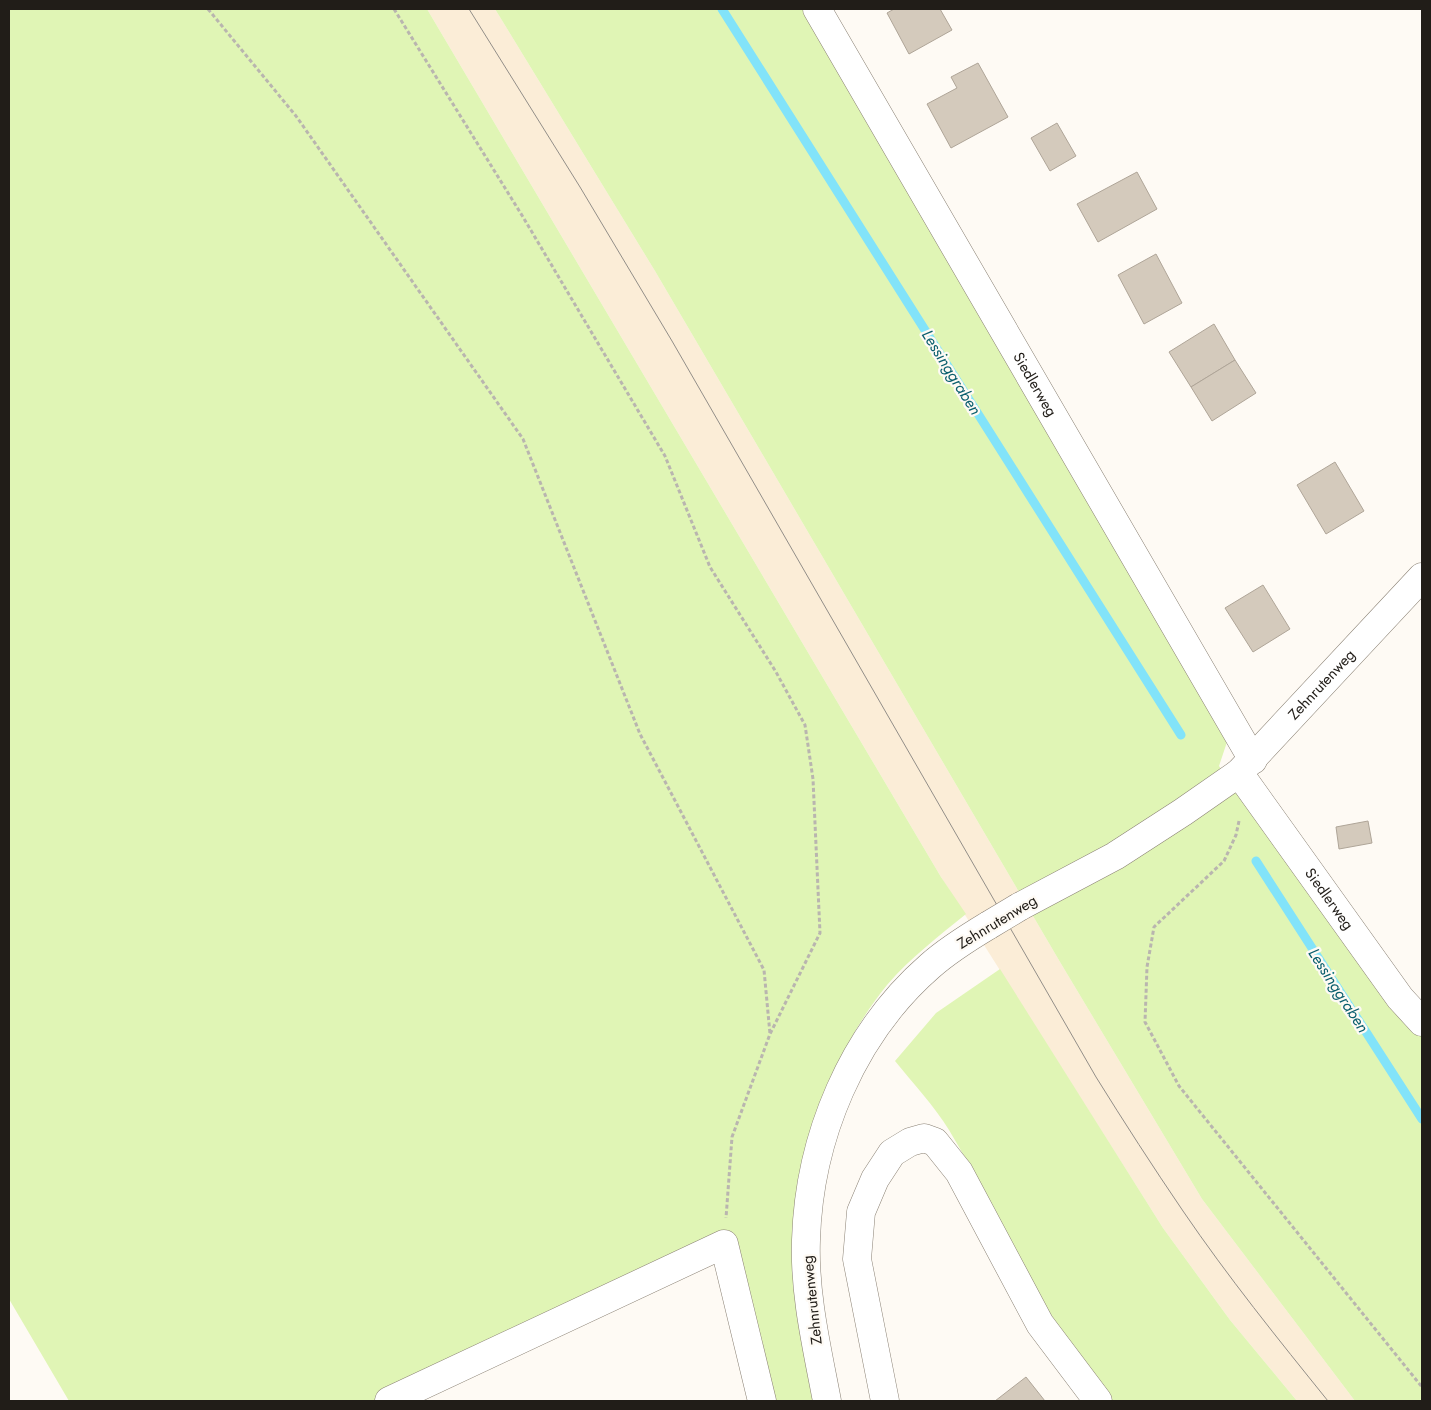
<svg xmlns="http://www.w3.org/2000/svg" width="1431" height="1410" font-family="Jost,sans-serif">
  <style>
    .built { fill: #fbedd7 }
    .green { fill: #e0f5b5 }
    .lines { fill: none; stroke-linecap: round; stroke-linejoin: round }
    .stream { stroke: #82e3f9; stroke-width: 9 }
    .building { fill: #d4cabc; stroke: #afa598 }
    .minor-casing { stroke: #8a8174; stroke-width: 29 }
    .path { stroke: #b9b5af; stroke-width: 3; stroke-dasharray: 4 2.5; stroke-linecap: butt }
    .minor { stroke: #fff; stroke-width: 28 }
    .tram { stroke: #928e88; stroke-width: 1 }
    .minor-bridge-casing { stroke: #8a8174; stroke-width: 29; stroke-linecap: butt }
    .minor-bridge { stroke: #fff; stroke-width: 28 }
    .labels { text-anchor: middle; stroke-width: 4.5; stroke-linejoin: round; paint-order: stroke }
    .street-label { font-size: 15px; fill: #211d18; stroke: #fefaf4 }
    .water-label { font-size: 16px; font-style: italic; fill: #0b5f6e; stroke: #fefaf4 }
  </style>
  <rect width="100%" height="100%" fill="#fefaf4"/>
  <!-- built -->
  <path class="built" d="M427 9H495L655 271 1060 962 1202 1199 1355 1401H1297L1230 1320 1163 1228 941 877Z"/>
  <!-- green -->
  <g class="green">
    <path d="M9 9H427L941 877 966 914C939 936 910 958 887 985 832 1053 793 1156 793 1244 793 1297 802 1349 813 1401H770L724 1244 393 1401H69L9 1299Z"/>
    <path d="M495 9H804L1228 739 1219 766 1395 1007 1422 1037V1401H1355L1202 1199 1060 962 655 271Z"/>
    <path d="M1000 969 1163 1228 1230 1320 1297 1401H1108C1044 1317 1003 1220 949 1130 935 1107 912 1082 895 1061L936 1013Z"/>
  </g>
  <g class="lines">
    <!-- stream -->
    <g class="stream">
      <path d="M722 9 1181 735"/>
      <path d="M1256 861 1422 1119"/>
    </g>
  </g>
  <!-- building -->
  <g class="building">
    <path d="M894 9H940L952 30 909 54 887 13Z"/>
    <path d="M978 63 1008 117 951 148 927 104 957 88 951 77Z"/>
    <path d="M1057 123 1076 156 1050 171 1031 138Z"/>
    <path d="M1137 172 1157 209 1098 242 1077 204Z"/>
    <path d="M1156 254 1182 303 1144 324 1118 275Z"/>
    <path d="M1214 324 1235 360 1191 387 1169 352Z"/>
    <path d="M1235 360 1256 393 1212 421 1191 387Z"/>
    <path d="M1335 462 1364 511 1326 534 1297 485Z"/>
    <path d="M1263 585 1290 629 1253 652 1225 608Z"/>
    <path d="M1368 821 1372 843 1339 849 1336 827Z"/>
    <path d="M1026 1377 1045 1401H995Z"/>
  </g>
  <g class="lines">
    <!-- minor casing -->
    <g class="minor-casing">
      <g id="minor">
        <path id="s1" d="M817 9 1253 760"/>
        <path id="s2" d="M1239 773 1400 998 1422 1022"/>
        <path id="s3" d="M1019 907 1115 856 1183 812 1239 773 1422 577"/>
        <path d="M389 1401 724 1244 762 1401"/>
        <path d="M827 1401C817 1348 804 1294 806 1240 809 1138 852 1034 930 966 948 950 969 937 989 925"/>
        <path d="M885 1401 857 1259 861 1212 875 1179 892 1153 910 1142 924 1138 935 1142 959 1172 1040 1324 1098 1401"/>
      </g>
    </g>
    <!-- path -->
    <g class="path">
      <path d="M208 9 296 116 523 439 640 734 764 970 770 1034"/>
      <path d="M394 9 523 217 665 456 710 567 776 672 805 725 813 779 820 933 770 1034 732 1137 726 1218"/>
      <path d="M1239 821 1236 835 1224 861 1154 927 1147 967 1145 1022 1179 1086 1422 1387"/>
    </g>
    <!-- minor -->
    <use href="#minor" class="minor"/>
    <!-- tram -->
    <path class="tram" d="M469 9 580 187 672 341 1096 1077C1124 1122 1153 1167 1183 1211 1228 1277 1278 1339 1328 1401"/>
    <!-- minor-bridge casing -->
    <g class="minor-bridge-casing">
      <path id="minor-bridge" d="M989 925 1019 907"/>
    </g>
    <!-- minor-bridge -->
    <use href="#minor-bridge" class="minor-bridge"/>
  </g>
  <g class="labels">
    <!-- street labels -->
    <g class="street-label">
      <text dy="5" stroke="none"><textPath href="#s1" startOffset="434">Siedlerweg</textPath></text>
      <text dy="5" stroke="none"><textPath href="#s3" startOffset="379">Zehnrutenweg</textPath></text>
      <text dy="5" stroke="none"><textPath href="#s2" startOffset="155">Siedlerweg</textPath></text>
      <text transform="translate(997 922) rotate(-31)" y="5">Zehnrutenweg</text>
      <text transform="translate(812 1300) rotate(-96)" y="5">Zehnrutenweg</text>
    </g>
    <!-- water labels -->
    <g class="water-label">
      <text transform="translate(952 372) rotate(58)" y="6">Lessinggraben</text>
      <text transform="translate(1339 990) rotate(57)" y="6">Lessinggraben</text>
    </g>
  </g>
  <!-- border -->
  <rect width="1431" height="1410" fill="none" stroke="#211d18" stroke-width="20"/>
</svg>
